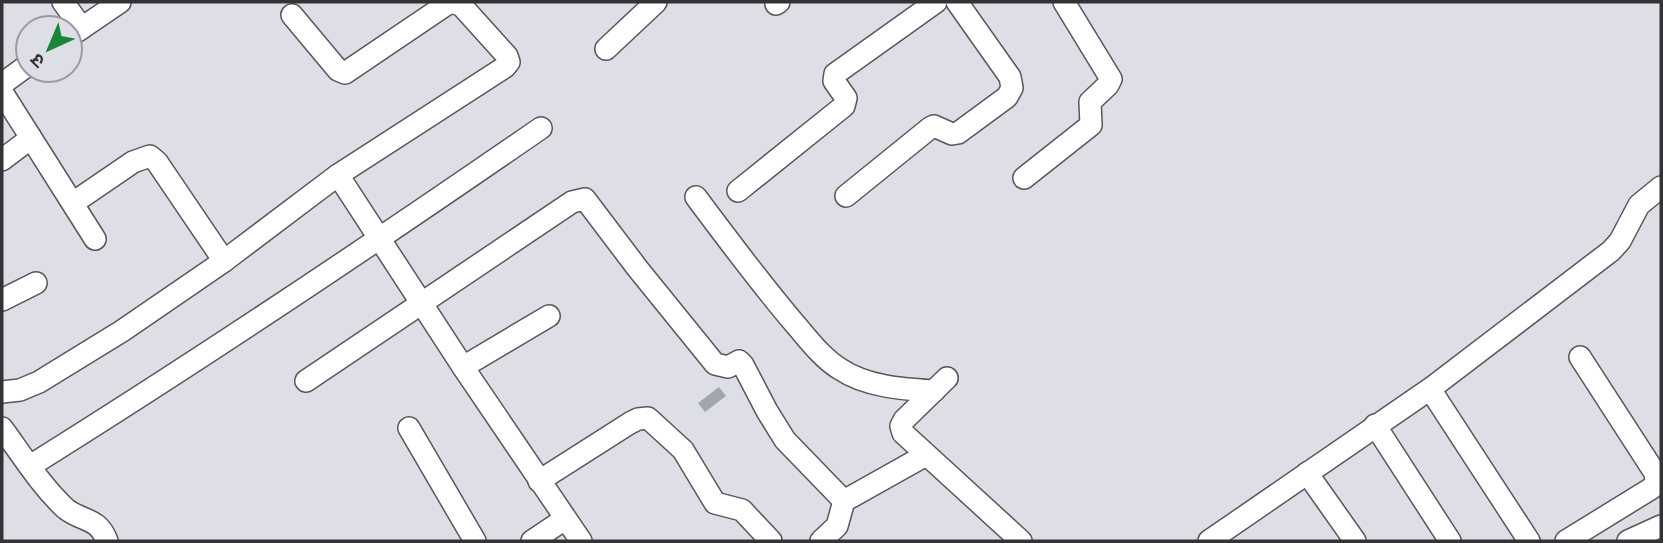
<svg xmlns="http://www.w3.org/2000/svg" width="1663" height="543" font-family="Raleway,'Noto Sans Devanagari',sans-serif">
  <style>
    .building { fill: #a2a7ac }
    .lines { fill: none; stroke-linecap: round; stroke-linejoin: round }
    .minor-casing { stroke: #56575e; stroke-width: 24 }
    .minor { stroke: #fff; stroke-width: 21 }
  </style>
  <rect width="100%" height="100%" fill="#dedfe6"/>
  <!-- building -->
  <path class="building" d="M719 387 726 396 705 412 698 403Z"/>
  <g class="lines">
    <!-- minor casing -->
    <g class="minor-casing">
      <g id="minor">
        <path d="M63 2 82 28"/>
        <path d="M776 4 779 2"/>
        <path d="M70 36 120 2"/>
        <path d="M606 49 656 2"/>
        <path d="M2 84 28 65"/>
        <path d="M2 92 95 239"/>
        <path d="M2 160 31 138"/>
        <path d="M338 175 463 367 581 541"/>
        <path d="M1024 178 1091 125 1090 102 1108 85 1111 79 1064 2"/>
        <path d="M738 191 844 106 846 98 834 81 835 74 936 2"/>
        <path d="M846 196 930 128 934 126 952 134 958 133 1007 97 1012 88 1010 77 957 2"/>
        <path d="M696 197C728 240 760 283 795 324 809 340 822 358 840 369 867 387 903 389 934 391"/>
        <path d="M73 203 133 162 150 156 157 162 224 261"/>
        <path d="M2 300 36 283"/>
        <path d="M463 367 549 316"/>
        <path d="M947 378 904 420 901 426 903 433 1021 541"/>
        <path d="M306 381 572 202 585 199 638 269 715 364 728 367 739 361 743 365 767 411 785 440 844 501"/>
        <path d="M1430 389 1529 541"/>
        <path d="M2 392 20 390 39 382 122 331 224 261 338 175 505 67 509 62 507 56 461 5 450 2 345 73 338 70 292 15"/>
        <path d="M1375 425 1450 541"/>
        <path d="M2 428C22 455 41 486 66 509 83 522 98 517 107 541"/>
        <path d="M409 428 475 541"/>
        <path d="M30 466C203 358 373 244 541 128"/>
        <path d="M1307 473 1355 541"/>
        <path d="M539 481 630 423 638 419 648 418 683 450 715 503 742 510 771 541"/>
        <path d="M532 541 565 519"/>
        <path d="M821 541 837 526 844 501 926 455"/>
        <path d="M1209 541 1430 389 1611 251 1620 241 1639 205 1661 187"/>
        <path d="M1566 541 1652 488 1656 482 1655 473 1580 357"/>
        <path d="M1628 541 1661 526"/>
      </g>
    </g>
    <!-- minor -->
    <use href="#minor" class="minor"/>
  </g>
  <!-- border -->
  <rect width="1663" height="543" fill="none" stroke="#333336" stroke-width="7"/>
  <!-- north arrow -->
  <g transform="translate(49 49) rotate(224)"><circle r="33" fill="#dedfe6" stroke="#9a9aa0" stroke-width="2"/>
  <path d="M0-5L12 26L0 18L-12 26Z" fill="#19843a"/>
  <text y="-10" font-size="19" font-weight="bold" text-anchor="middle" fill="#333336">उ</text>
  </g>
</svg>
